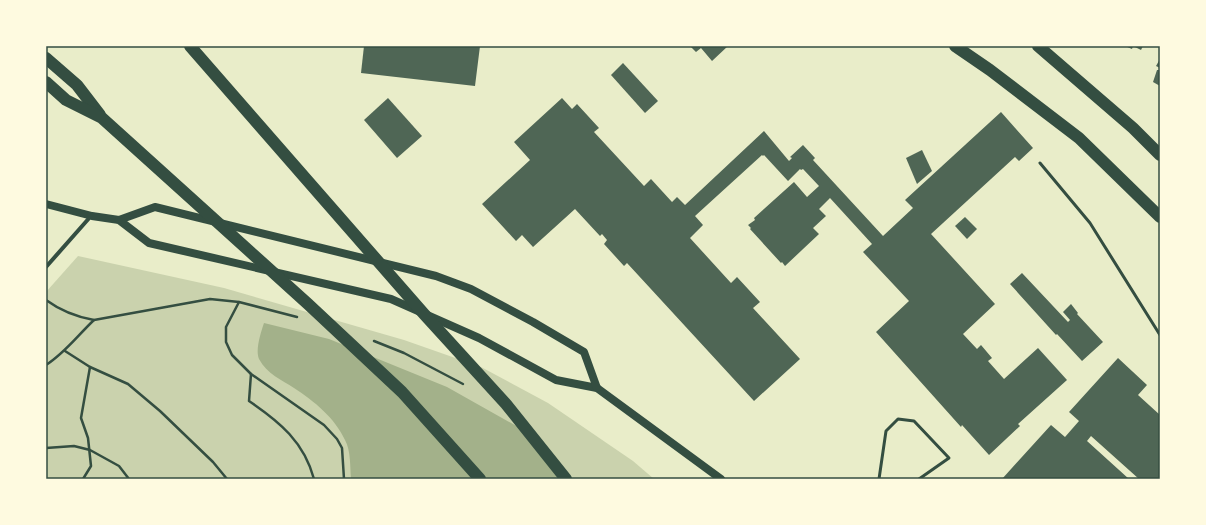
<svg xmlns="http://www.w3.org/2000/svg" width="1206" height="525" font-family="Lato,sans-serif">
  <style>
    .green { fill: #cad2ad }
    .water { fill: #a3b18a }
    .building { fill: #4f6655 }
    .lines { fill: none; stroke-linecap: round; stroke-linejoin: round }
    .path { stroke: #344e41; stroke-width: 2.5 }
    .service { stroke: #344e41; stroke-width: 3 }
    .minor { stroke: #344e41; stroke-width: 4 }
    .secondary { stroke: #344e41; stroke-width: 8 }
    .motorway { stroke: #344e41; stroke-width: 12 }
    .neatline { fill: none; stroke: #344e41; stroke-width: 1.5 }
  </style>
  <rect width="100%" height="100%" fill="#e9edc9"/>
  <!-- green -->
  <path class="green" d="M78 256 224 288 404 340 481 367 548 403 633 461 654 479H46V292Z"/>
  <!-- water -->
  <path class="water" d="M264 323 329 339 447 387 520 428 562 479H351C350 467 351 451 345 440 335 418 314 401 294 388 282 380 267 374 259 359 255 350 261 332 264 323Z"/>
  <!-- building -->
  <g class="building">
    <path d="M364 46H480L475 86 361 73Z"/>
    <path d="M690 46H728L712 61 701 48 696 52Z"/>
    <path d="M1125 46H1143L1141 50 1133 46 1132 49Z"/>
    <path d="M1160 59V86L1153 82 1157 70H1159L1160 68 1156 66Z"/>
    <path d="M623 63 658 101 645 113 611 75Z"/>
    <path d="M388 98 422 136 397 158 364 120Z"/>
    <path d="M562 98 572 109 577 104 599 128 594 132 644 186 651 179 672 202 677 197 685 205 764 131 789 161 792 158 790 157 803 145 815 158 813 160 883 236 913 208 905 200 1001 112 1033 148 1019 161 1015 157 931 234 995 304 963 334 977 349 981 345 992 358 988 361 1004 379 1038 348 1067 380 1018 424 1020 426 989 455 962 425 961 427 876 332 909 301 863 252 872 244 830 198 819 209 826 216 813 228 819 234 785 266 782 262 781 263 750 229 751 228 748 225 755 220 754 218 794 182 807 197 819 186 803 169 801 170 800 169 788 181 764 155 763 156 762 155 695 216 703 225 690 238 731 283 737 277 760 302 753 308 800 359 754 401 627 263 624 266 604 244 607 240 602 234 600 236 575 209 533 247 522 235 516 241 482 204 530 160 514 142Z"/>
    <path d="M922 150 932 171 917 184 906 158Z"/>
    <path d="M965 217 977 229 967 239 955 226Z"/>
    <path d="M1022 273 1068 322 1070 320 1063 312 1071 304 1078 313 1077 314 1103 342 1082 361 1057 334 1056 335 1010 284Z"/>
    <path d="M1118 358 1147 385 1138 395 1160 415V479H1139L1091 436 1087 441 1129 479H1002L1051 425 1065 437 1079 421 1069 412Z"/>
  </g>
  <g class="lines">
    <!-- path -->
    <g class="path">
      <path d="M46 300C61 311 77 317 94 320L210 299 239 302 297 317"/>
      <path d="M239 302 226 327V342L232 355 251 374 324 425 337 439 342 448 344 479"/>
      <path d="M374 341 404 353 463 384"/>
      <path d="M65 351 90 367 128 384 160 411 213 462 227 479"/>
      <path d="M46 365C65 353 78 335 94 320"/>
      <path d="M251 374 249 401C280 422 304 442 314 479"/>
      <path d="M46 448 74 446 90 450 119 466 129 479"/>
      <path d="M83 479 91 466 88 438 81 418 90 367"/>
    </g>
    <!-- service -->
    <g class="service">
      <path d="M1040 163 1090 223 1160 335"/>
      <path d="M879 479 886 431 898 419 914 421 949 458 919 479"/>
    </g>
    <!-- minor -->
    <path class="minor" d="M46 267 91 216"/>
    <!-- secondary -->
    <g class="secondary">
      <path d="M46 204 92 216 119 220 149 243 391 299 479 338 556 380 597 388 721 479"/>
      <path d="M119 220 155 207 436 276 471 289 533 322 584 352 597 388"/>
    </g>
    <!-- motorway -->
    <g class="motorway">
      <path d="M190 46 424 314 506 404 566 479"/>
      <path d="M955 46 990 70 1079 138 1160 217"/>
      <path d="M1038 46 1133 128 1160 155"/>
      <path d="M46 58 77 85 100 115"/>
      <path d="M46 82 66 100 102 118 308 304 402 392 480 479"/>
    </g>
  </g>
  <!-- border -->
  <rect width="1206" height="525" fill="none" stroke="#fefae0" stroke-width="94"/>
  <rect x="47" y="47" width="1112" height="431" class="neatline"/>
</svg>
